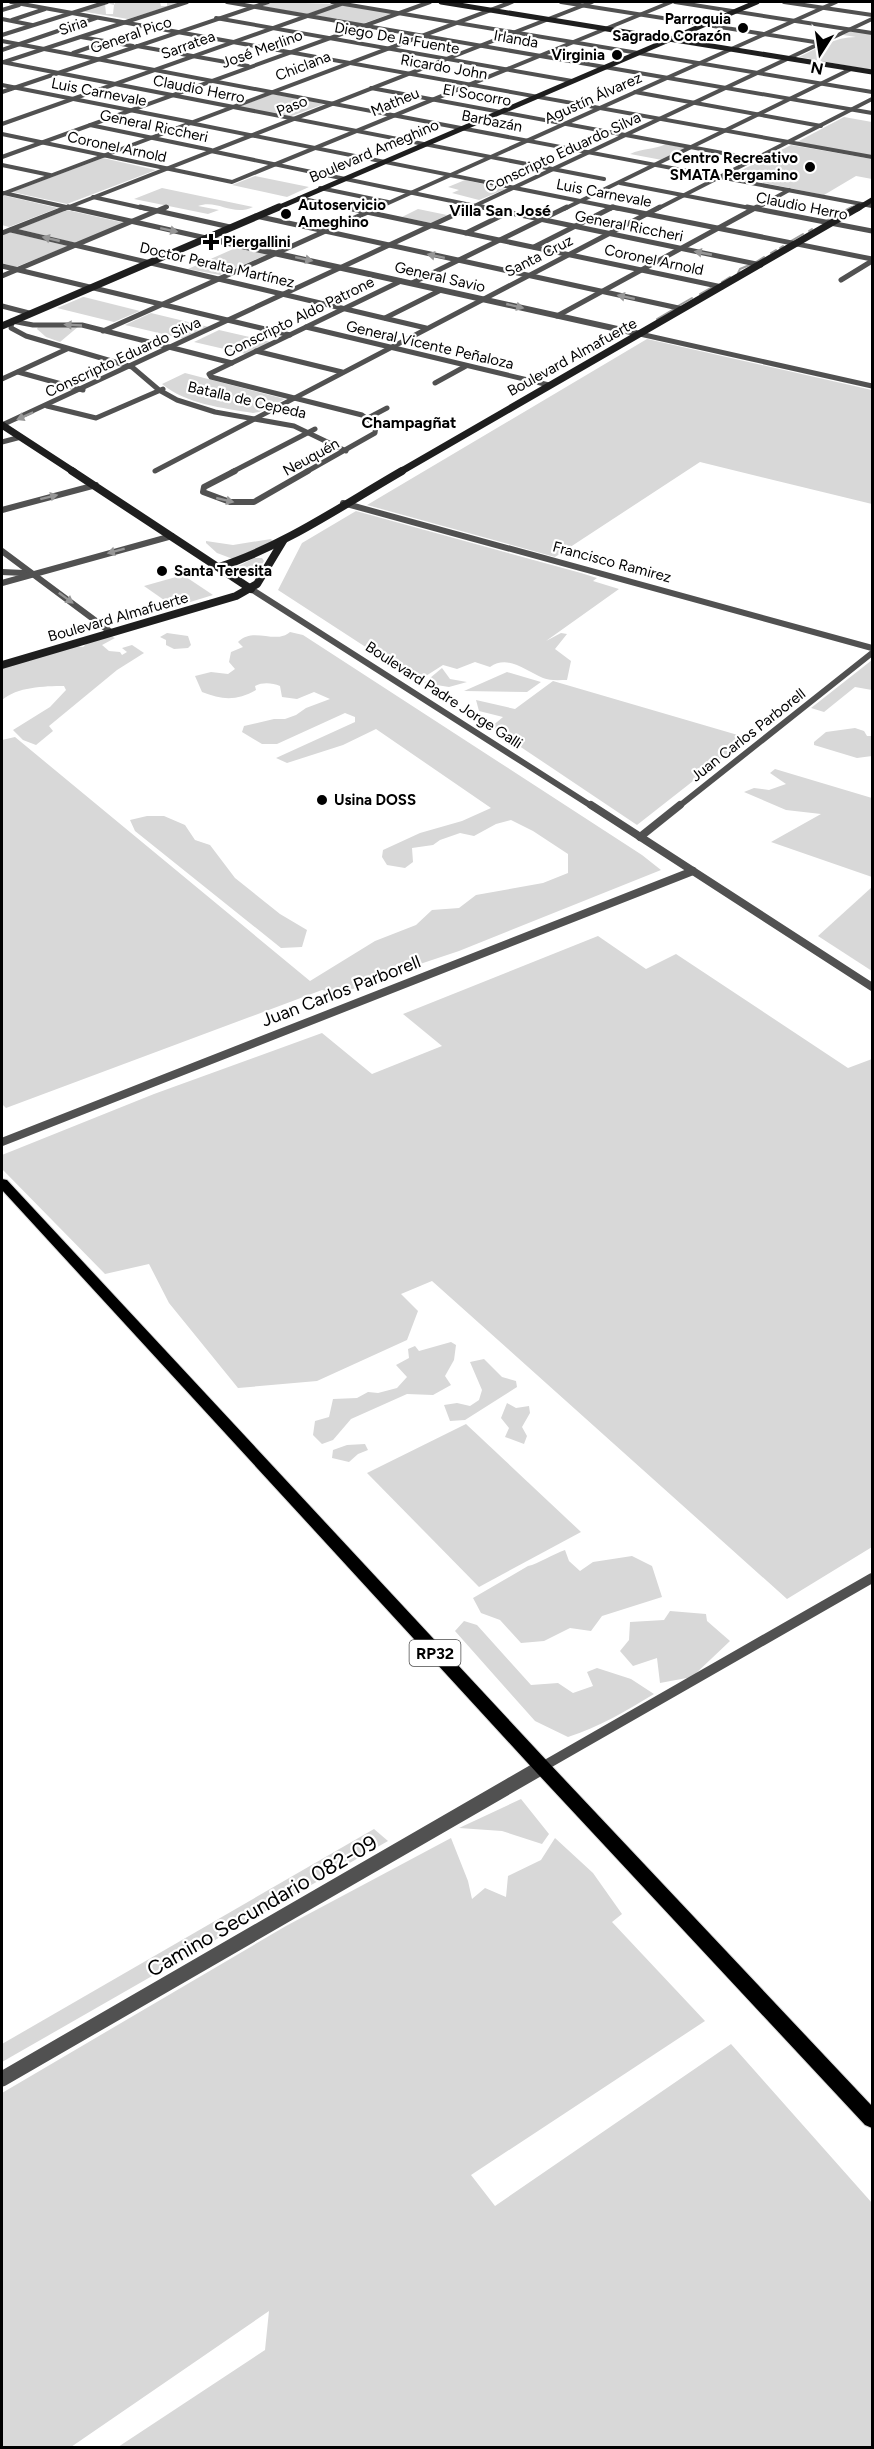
<svg xmlns="http://www.w3.org/2000/svg" width="874" height="2449" font-family="Figtree,sans-serif">
  <style>
    .green { fill: #d8d8d8 }
    .lines { fill: none; stroke-linecap: round; stroke-linejoin: round }
    .stream-far1 { stroke: #9f9f9f; stroke-width: 1.5 }
    .stream { stroke: #9f9f9f; stroke-width: 2 }
    .primary-casing { stroke: #dbdbdb; stroke-width: 2 }
    .minor-far4 { stroke: #515151; stroke-width: 4 }
    .minor-far3 { stroke: #515151; stroke-width: 5 }
    .minor-far2 { stroke: #515151; stroke-width: 6 }
    .minor-far1 { stroke: #515151; stroke-width: 8 }
    .minor { stroke: #515151; stroke-width: 10 }
    .tertiary-far2 { stroke: #515151; stroke-width: 6 }
    .tertiary-far1 { stroke: #515151; stroke-width: 12 }
    .tertiary { stroke: #515151; stroke-width: 15 }
    .secondary-far2 { stroke: #1e1e1e; stroke-width: 5 }
    .secondary-far1 { stroke: #1e1e1e; stroke-width: 7 }
    .secondary { stroke: #1e1e1e; stroke-width: 8 }
    .primary { fill: #000; fill-rule: evenodd }
    .oneway { fill: #979797 }
    .poi-dot { fill: #000; stroke: #fff; stroke-width: 2 }
    .labels { text-anchor: middle; stroke-width: 4.5; stroke-linejoin: round; paint-order: stroke }
    .far-poi-label { font-size: 15px; font-weight: bold; fill: #000; stroke: #fff; text-anchor: start }
    .far-street-label { font-size: 15px; fill: #000; stroke: #fff }
    .far-neighbourhood-label { font-size: 16px; font-weight: bold; fill: #000; stroke: #fff }
    .shield { fill: #fff; stroke: #4c4c4c; stroke-width: 1.5 }
    .shield-label { font-size: 16px; font-weight: bold; fill: #000 }
    .street-label { font-size: 18px; fill: #000; stroke: #fff }
    .near-street-label { font-size: 21px; fill: #000; stroke: #fff }
  </style>
  <rect width="100%" height="100%" fill="#fff"/>
  <!-- green -->
  <g class="green">
    <path d="M109 2 114 3 115 5V3L160 2 161 6H167V2H182L128 19 80 11 105 4 106 14H113L114 5 106 3Z"/>
    <path d="M273 2 337 4 307 14 259 6Z"/>
    <path d="M344 5 393 13 362 24 313 15Z"/>
    <path d="M851 31 872 34V70L799 57C818 48 835 37 856 37L843 35Z"/>
    <path d="M273 94 324 104 289 117 238 107Z"/>
    <path d="M844 117 872 122V156L797 142Z"/>
    <path d="M666 144 685 148 662 160 630 154C643 148 653 150 666 144Z"/>
    <path d="M791 145 872 159V179L856 176 824 195 730 176Z"/>
    <path d="M103 158 156 170 67 204 12 192Z"/>
    <path d="M255 176 309 187 287 197 232 185Z"/>
    <path d="M465 180 506 189 479 200 452 193 459 190 448 187Z"/>
    <path d="M162 188 253 207C232 217 218 199 198 206L219 210 208 214 134 199Z"/>
    <path d="M2 195 58 208 9 227 2 225Z"/>
    <path d="M418 209 447 215 431 223 402 217Z"/>
    <path d="M67 210 125 223 76 243 18 229Z"/>
    <path d="M9 232 68 246 16 267 2 263V235Z"/>
    <path d="M240 246 268 254 220 275 188 269Z"/>
    <path d="M83 297H84L140 311 114 322 57 308Z"/>
    <path d="M151 313 209 327 184 339 125 325Z"/>
    <path d="M79 326 60 342 46 337 37 329 38 327Z"/>
    <path d="M219 330 271 342 246 354 194 342Z"/>
    <path d="M647 339 872 390V504L700 462 555 557 367 505Z"/>
    <path d="M185 373 285 399 259 412 253 413C223 408 186 404 162 384Z"/>
    <path d="M356 511 581 573 597 578 593 581 619 589 546 641 561 633 567 634 555 649 571 661 567 680C560 680 550 681 543 678 526 671 508 654 490 667L475 662 457 669 443 665 418 681 278 590 302 543Z"/>
    <path d="M271 539 273 541 233 559 217 553 206 543V541L233 545Z"/>
    <path d="M254 558H262L264 561 254 577H242L231 570Z"/>
    <path d="M183 575 213 595 174 607 144 586Z"/>
    <path d="M290 632 303 635 642 855 661 870 459 951 384 976 341 994 322 990 6 1108 2 1104V740L15 737 310 981 375 941 416 925 432 910 459 908 476 895 543 883 568 873V854L533 831 511 820 496 824 474 836 460 833 440 840 433 845 412 848 413 862 405 868 387 865 382 857 383 850 420 833 462 821 491 808 376 729 343 745 287 763 276 758 355 722V717L345 713 277 744H262L242 732 244 726 274 719H285L296 715 306 708 330 699 314 692 297 699 282 697 280 686C272 683 263 682 255 686L256 690C237 701 222 700 202 692L195 676 211 672 228 674 235 669 229 662 231 652 243 647 238 642C253 626 276 645 290 632Z"/>
    <path d="M167 633 188 636 191 645 188 648 174 649 166 645V640L160 637Z"/>
    <path d="M108 635 115 638 102 645 109 651 120 652 122 655 127 652 122 648 132 645 144 653 117 670 49 726 53 731 36 745 23 740 13 730 50 707 66 690 64 686C44 686 17 687 2 700V668L74 646 83 647 88 642Z"/>
    <path d="M872 660V690L855 687 824 712 811 708Z"/>
    <path d="M442 668 450 679 467 682 449 687 424 683Z"/>
    <path d="M507 672 541 682 527 692 464 691Z"/>
    <path d="M553 681 748 738 637 825 491 727 503 717 479 711 476 700 515 709Z"/>
    <path d="M855 728 864 731 867 736H872V756L857 758 814 745V742L826 732Z"/>
    <path d="M775 769 872 798V877L771 842 821 814 786 810 744 792 754 788 769 790 786 784 770 773Z"/>
    <path d="M147 816H164L185 825 195 840 210 845 235 878 280 914 307 930 302 947 281 948 135 831 130 820Z"/>
    <path d="M872 887V971L818 936Z"/>
    <path d="M598 936 646 969 676 954 848 1068 872 1059V1547L787 1599 432 1281 401 1294 418 1311 407 1340 317 1381 238 1388 169 1303 149 1264 105 1274 2 1169V1155L154 1094 322 1033 372 1074 442 1046 403 1014Z"/>
    <path d="M451 1342 456 1345 454 1360 445 1376 451 1385 433 1395 407 1394 351 1419 333 1440 322 1444 313 1435 315 1421 329 1417 333 1399 357 1398 368 1392 378 1393 397 1388 407 1377 396 1365 409 1358 408 1349 415 1346 419 1351Z"/>
    <path d="M484 1359 502 1377 516 1381 517 1387 465 1420 450 1421 444 1405 457 1403 470 1406 479 1400 482 1390 470 1362Z"/>
    <path d="M507 1403 516 1408 529 1406 530 1413 522 1427 527 1436 524 1444 505 1437 509 1428 501 1418Z"/>
    <path d="M466 1424 581 1532 479 1587 367 1473Z"/>
    <path d="M365 1444 368 1450 358 1454 349 1462 332 1458 333 1450 347 1445Z"/>
    <path d="M565 1550 569 1561 580 1571 593 1562 632 1556 652 1566 662 1597 602 1616 591 1631 570 1628 544 1641 521 1643 500 1620 481 1613 473 1598 528 1566C538 1564 553 1554 565 1550Z"/>
    <path d="M670 1611 706 1614 707 1621 730 1641 692 1677 660 1683 657 1658 633 1666 620 1651 629 1640 630 1622 664 1620Z"/>
    <path d="M464 1621 477 1625 531 1685 558 1683 573 1693 593 1686 587 1672 597 1668 631 1679 654 1694C626 1711 599 1727 568 1737L535 1721 455 1631Z"/>
    <path d="M521 1799 549 1834 542 1844 502 1831 459 1828Z"/>
    <path d="M374 1829 388 1841 2 2062V2044Z"/>
    <path d="M451 1838 468 1881 472 1899 485 1888 506 1897 508 1876 541 1860 555 1838 593 1873 622 1914 612 1922 705 2021 471 2175 495 2206 731 2044 872 2203V2447H118L265 2350 269 2311 71 2447H2V2093L286 1926Z"/>
  </g>
  <g class="lines">
    <!-- stream-far1 -->
    <path class="stream-far1" d="M849 209 854 206"/>
    <!-- stream -->
    <g class="stream">
      <path d="M846 210 852 207"/>
      <path d="M826 221 838 214"/>
      <path d="M809 231 812 229"/>
      <path d="M791 241 803 234"/>
      <path d="M780 248 783 246"/>
      <path d="M771 253 776 250"/>
      <path d="M756 262 764 257"/>
      <path d="M738 273 740 269 752 264"/>
      <path d="M722 282 730 277"/>
      <path d="M700 294 714 286"/>
      <path d="M678 306 692 298"/>
      <path d="M657 319 674 309"/>
    </g>
    <!-- primary casing -->
    <g class="primary-casing">
      <path id="primary" d="M2 1179 7 1180 548 1762 872 2106V2128L865 2125 536 1772 2 1190Z"/>
    </g>
    <!-- minor-far4 -->
    <g class="minor-far4">
      <path d="M11 2 872 157"/>
      <path d="M227 2 872 113"/>
      <path d="M332 2 872 92"/>
      <path d="M561 2 821 43"/>
      <path d="M675 2 872 33"/>
      <path d="M784 2 872 15"/>
      <path d="M2 10 19 5"/>
      <path d="M216 18 572 81"/>
      <path d="M2 19 32 25"/>
      <path d="M12 20 45 9"/>
      <path d="M2 35 107 2"/>
      <path d="M81 37 133 46"/>
      <path d="M2 41 872 206"/>
      <path d="M137 46 248 66"/>
      <path d="M2 50 96 18"/>
      <path d="M73 53 105 42"/>
      <path d="M2 62 604 179"/>
      <path d="M4 62 187 2"/>
      <path d="M2 85 191 122"/>
      <path d="M371 88 755 159"/>
      <path d="M2 92 268 2"/>
      <path d="M635 92 821 126"/>
      <path d="M190 123 620 209"/>
      <path d="M2 124 341 4"/>
      <path d="M90 125 211 150"/>
      <path d="M2 134 232 182 671 2"/>
      <path d="M211 151 490 209"/>
      <path d="M2 157 430 2"/>
      <path d="M2 165 50 175"/>
      <path d="M620 183 755 209"/>
      <path d="M320 188 388 202"/>
      <path d="M4 193 75 209"/>
      <path d="M2 194 512 2"/>
      <path d="M93 197 147 209"/>
      <path d="M299 198 350 209"/>
      <path d="M64 209 592 2"/>
      <path d="M163 209 167 207"/>
      <path d="M375 209 836 2"/>
      <path d="M468 209 872 19"/>
      <path d="M564 209 851 69"/>
      <path d="M610 209 613 207"/>
      <path d="M657 209 872 99"/>
      <path d="M755 209 789 190"/>
    </g>
    <!-- minor-far3 -->
    <g class="minor-far3">
      <path d="M68 207 206 238"/>
      <path d="M140 207 230 227"/>
      <path d="M343 207 722 287"/>
      <path d="M482 207 761 265"/>
      <path d="M612 207 872 259"/>
      <path d="M747 207 872 231"/>
      <path d="M256 216 683 309"/>
      <path d="M11 230 426 328"/>
      <path d="M2 233 68 207"/>
      <path d="M466 233 507 213"/>
      <path d="M534 247 613 207"/>
      <path d="M2 266 290 335"/>
      <path d="M2 276 166 207"/>
      <path d="M841 280 872 261"/>
      <path d="M412 283 567 207"/>
      <path d="M2 306 29 313"/>
      <path d="M557 316 757 207"/>
      <path d="M385 318 441 290"/>
      <path d="M306 327 549 385"/>
      <path d="M103 331 379 207"/>
      <path d="M640 334 872 386"/>
      <path d="M256 351 342 372"/>
      <path d="M232 363 82 325H33L12 321 11 328 26 336 132 367 159 390 177 400 215 412 294 426 346 451"/>
      <path d="M18 372 83 390"/>
      <path d="M2 379 67 349"/>
      <path d="M435 383 466 366"/>
      <path d="M47 406 96 418 163 389"/>
      <path d="M368 418 387 408"/>
      <path d="M2 425 471 207"/>
      <path d="M2 442 21 437"/>
      <path d="M155 471 660 207"/>
      <path d="M232 472 315 429"/>
      <path d="M306 472 375 433 376 425 362 415 211 377 209 374 401 281"/>
    </g>
    <!-- minor-far2 -->
    <g class="minor-far2">
      <path d="M235 471 204 487 203 492 230 502H254L308 471"/>
      <path d="M343 503 872 648"/>
      <path d="M2 510 96 485"/>
      <path d="M2 551 112 633"/>
      <path d="M2 572 24 573"/>
      <path d="M2 583 172 536"/>
      <path d="M251 589 593 807"/>
      <path d="M678 807 872 653"/>
    </g>
    <!-- minor-far1 -->
    <g class="minor-far1">
      <path d="M591 805 872 987"/>
      <path d="M640 837 680 805"/>
      <path d="M2 1142 693 871"/>
    </g>
    <!-- minor -->
    <path class="minor" d="M542 1767 872 1578"/>
    <!-- tertiary-far2 -->
    <path class="tertiary-far2" d="M206 238 640 334"/>
    <!-- tertiary-far1 -->
    <path class="tertiary-far1" d="M540 1768 542 1767"/>
    <!-- tertiary -->
    <path class="tertiary" d="M2 2079 542 1767"/>
    <!-- secondary-far2 -->
    <g class="secondary-far2">
      <path d="M441 2 872 72"/>
      <path d="M275 209 757 2"/>
      <path d="M857 209 872 200"/>
    </g>
    <!-- secondary-far1 -->
    <g class="secondary-far1">
      <path d="M2 326 279 207"/>
      <path d="M2 425 74 472"/>
      <path d="M400 472 859 207"/>
    </g>
    <!-- secondary -->
    <g class="secondary">
      <path d="M72 471 251 589"/>
      <path d="M219 567C284 546 343 505 402 471"/>
      <path d="M2 665 236 596 257 584 283 541"/>
    </g>
    <!-- primary -->
    <use href="#primary" class="primary"/>
  </g>
  <!-- one-way arrows -->
  <defs><path id="oneway-solid" d="M-6-.8H1V-3.2L6.5 0L1 3.2V.8H-6Z" transform="scale(1.5)"/></defs>
  <g class="oneway">
    <use href="#oneway-solid" transform="translate(169 230) rotate(12)"/>
    <use href="#oneway-solid" transform="translate(51 239) rotate(-167)"/>
    <use href="#oneway-solid" transform="translate(703 253) rotate(-169)"/>
    <use href="#oneway-solid" transform="translate(436 256) rotate(-168)"/>
    <use href="#oneway-solid" transform="translate(304 259) rotate(12)"/>
    <use href="#oneway-solid" transform="translate(626 297) rotate(-168)"/>
    <use href="#oneway-solid" transform="translate(515 306) rotate(13)"/>
    <use href="#oneway-solid" transform="translate(73 325) rotate(-177)"/>
    <use href="#oneway-solid" transform="translate(25 416) rotate(156)"/>
    <use href="#oneway-solid" transform="translate(49 497) rotate(-14)"/>
    <use href="#oneway-solid" transform="translate(225 500) rotate(13)"/>
    <use href="#oneway-solid" transform="translate(116 551) rotate(165)"/>
    <use href="#oneway-solid" transform="translate(66 598) rotate(36)"/>
  </g>
  <!-- markers -->
  <g class="poi-dot">
    <circle cx="743" cy="28" r="6"/>
    <circle cx="617" cy="55" r="6"/>
    <circle cx="810" cy="167" r="6"/>
    <circle cx="286" cy="214" r="6"/>
    <path d="M208 233h6v6h6v6h-6v6h-6v-6h-6v-6h6z"/>
    <circle cx="162" cy="571" r="6"/>
    <circle cx="322" cy="800" r="6"/>
  </g>
  <g class="labels">
    <!-- far-poi labels -->
    <g class="far-poi-label">
      <text x="731" y="24" text-anchor="end">Parroquia<tspan x="731" dy="17">Sagrado Corazón</tspan></text>
      <text x="605" y="60" text-anchor="end">Virginia</text>
      <text x="798" y="163" text-anchor="end">Centro Recreativo<tspan x="798" dy="17">SMATA Pergamino</tspan></text>
      <text x="298" y="210">Autoservicio<tspan x="298" dy="17">Ameghino</tspan></text>
      <text x="223" y="247">Piergallini</text>
      <text x="174" y="576">Santa Teresita</text>
      <text x="334" y="805">Usina DOSS</text>
    </g>
    <!-- far-street labels -->
    <g class="far-street-label">
      <text transform="translate(73 26) rotate(-19)" y="5">Siria</text>
      <text transform="translate(131 35) rotate(-19)" y="5">General Pico</text>
      <text transform="translate(397 38) rotate(10)" y="5">Diego De la Fuente</text>
      <text transform="translate(516 39) rotate(10)" y="5">Irlanda</text>
      <text transform="translate(188 45) rotate(-20)" y="5">Sarratea</text>
      <text transform="translate(262 49) rotate(-20)" y="5">José Merlino</text>
      <text transform="translate(303 66) rotate(-21)" y="5">Chiclana</text>
      <text transform="translate(444 67) rotate(10)" y="5">Ricardo John</text>
      <text transform="translate(199 89) rotate(11)" y="5">Claudio Herro</text>
      <text transform="translate(99 92) rotate(11)" y="5">Luis Carnevale</text>
      <text transform="translate(477 95) rotate(10)" y="5">El Socorro</text>
      <text transform="translate(593 98) rotate(-24)" y="5">Agustín Álvarez</text>
      <text transform="translate(395 102) rotate(-23)" y="5">Matheu</text>
      <text transform="translate(292 106) rotate(-22)" y="5">Paso</text>
      <text transform="translate(492 121) rotate(11)" y="5">Barbazán</text>
      <text transform="translate(154 126) rotate(12)" y="5">General Riccheri</text>
      <text transform="translate(117 147) rotate(12)" y="5">Coronel Arnold</text>
      <text transform="translate(374 151) rotate(-23)" y="5">Boulevard Ameghino</text>
      <text transform="translate(563 152) rotate(-25)" y="5">Conscripto Eduardo Silva</text>
      <text transform="translate(604 193) rotate(11)" y="5">Luis Carnevale</text>
      <text transform="translate(802 206) rotate(11)" y="5">Claudio Herro</text>
      <text transform="translate(629 226) rotate(11)" y="5">General Riccheri</text>
      <text transform="translate(539 256) rotate(-27)" y="5">Santa Cruz</text>
      <text transform="translate(654 260) rotate(12)" y="5">Coronel Arnold</text>
      <text transform="translate(217 265) rotate(13)" y="5">Doctor Peralta Martínez</text>
      <text transform="translate(440 277) rotate(13)" y="5">General Savio</text>
      <text transform="translate(299 317) rotate(-26)" y="5">Conscripto Aldo Patrone</text>
      <text transform="translate(430 345) rotate(13)" y="5">General Vicente Peñaloza</text>
      <text transform="translate(123 357) rotate(-25)" y="5">Conscripto Eduardo Silva</text>
      <text transform="translate(572 357) rotate(-29)" y="5">Boulevard Almafuerte</text>
      <text transform="translate(247 400) rotate(13)" y="5">Batalla de Cepeda</text>
      <text transform="translate(311 457) rotate(-29)" y="5">Neuquén</text>
      <text transform="translate(612 562) rotate(15)" y="5">Francisco Ramirez</text>
      <text transform="translate(118 617) rotate(-16)" y="5">Boulevard Almafuerte</text>
      <text transform="translate(444 695) rotate(33)" y="5">Boulevard Padre Jorge Galli</text>
      <text transform="translate(748 735) rotate(-38)" y="5">Juan Carlos Parborell</text>
    </g>
    <!-- far-neighbourhood labels -->
    <g class="far-neighbourhood-label">
      <text x="500" y="216">Villa San José</text>
      <text x="409" y="428">Champagñat</text>
    </g>
    <!-- shield labels -->
    <rect class="shield" x="409.5" y="1640" width="51" height="26" rx="4.5"/>
    <g class="shield-label">
      <text x="435" y="1659">RP32</text>
    </g>
    <!-- street labels -->
    <g class="street-label">
      <text transform="translate(341 991) rotate(-21)" y="6">Juan Carlos Parborell</text>
    </g>
    <!-- near-street labels -->
    <g class="near-street-label">
      <text transform="translate(262 1906) rotate(-30)" y="7">Camino Secundario 082-09</text>
    </g>
  </g>
  <!-- border -->
  <rect width="874" height="2449" fill="none" stroke="#000000" stroke-width="6"/>
  <!-- north arrow -->
  <g transform="translate(820 54) rotate(192)" stroke="#ffffff" stroke-width="4.5" paint-order="stroke">
  <path d="M0-4.5L10 22L0 15L-10 22Z" fill="#000000"/>
  <text y="-9" font-size="16" font-weight="bold" text-anchor="middle" fill="#000000">N</text>
  </g>
</svg>
